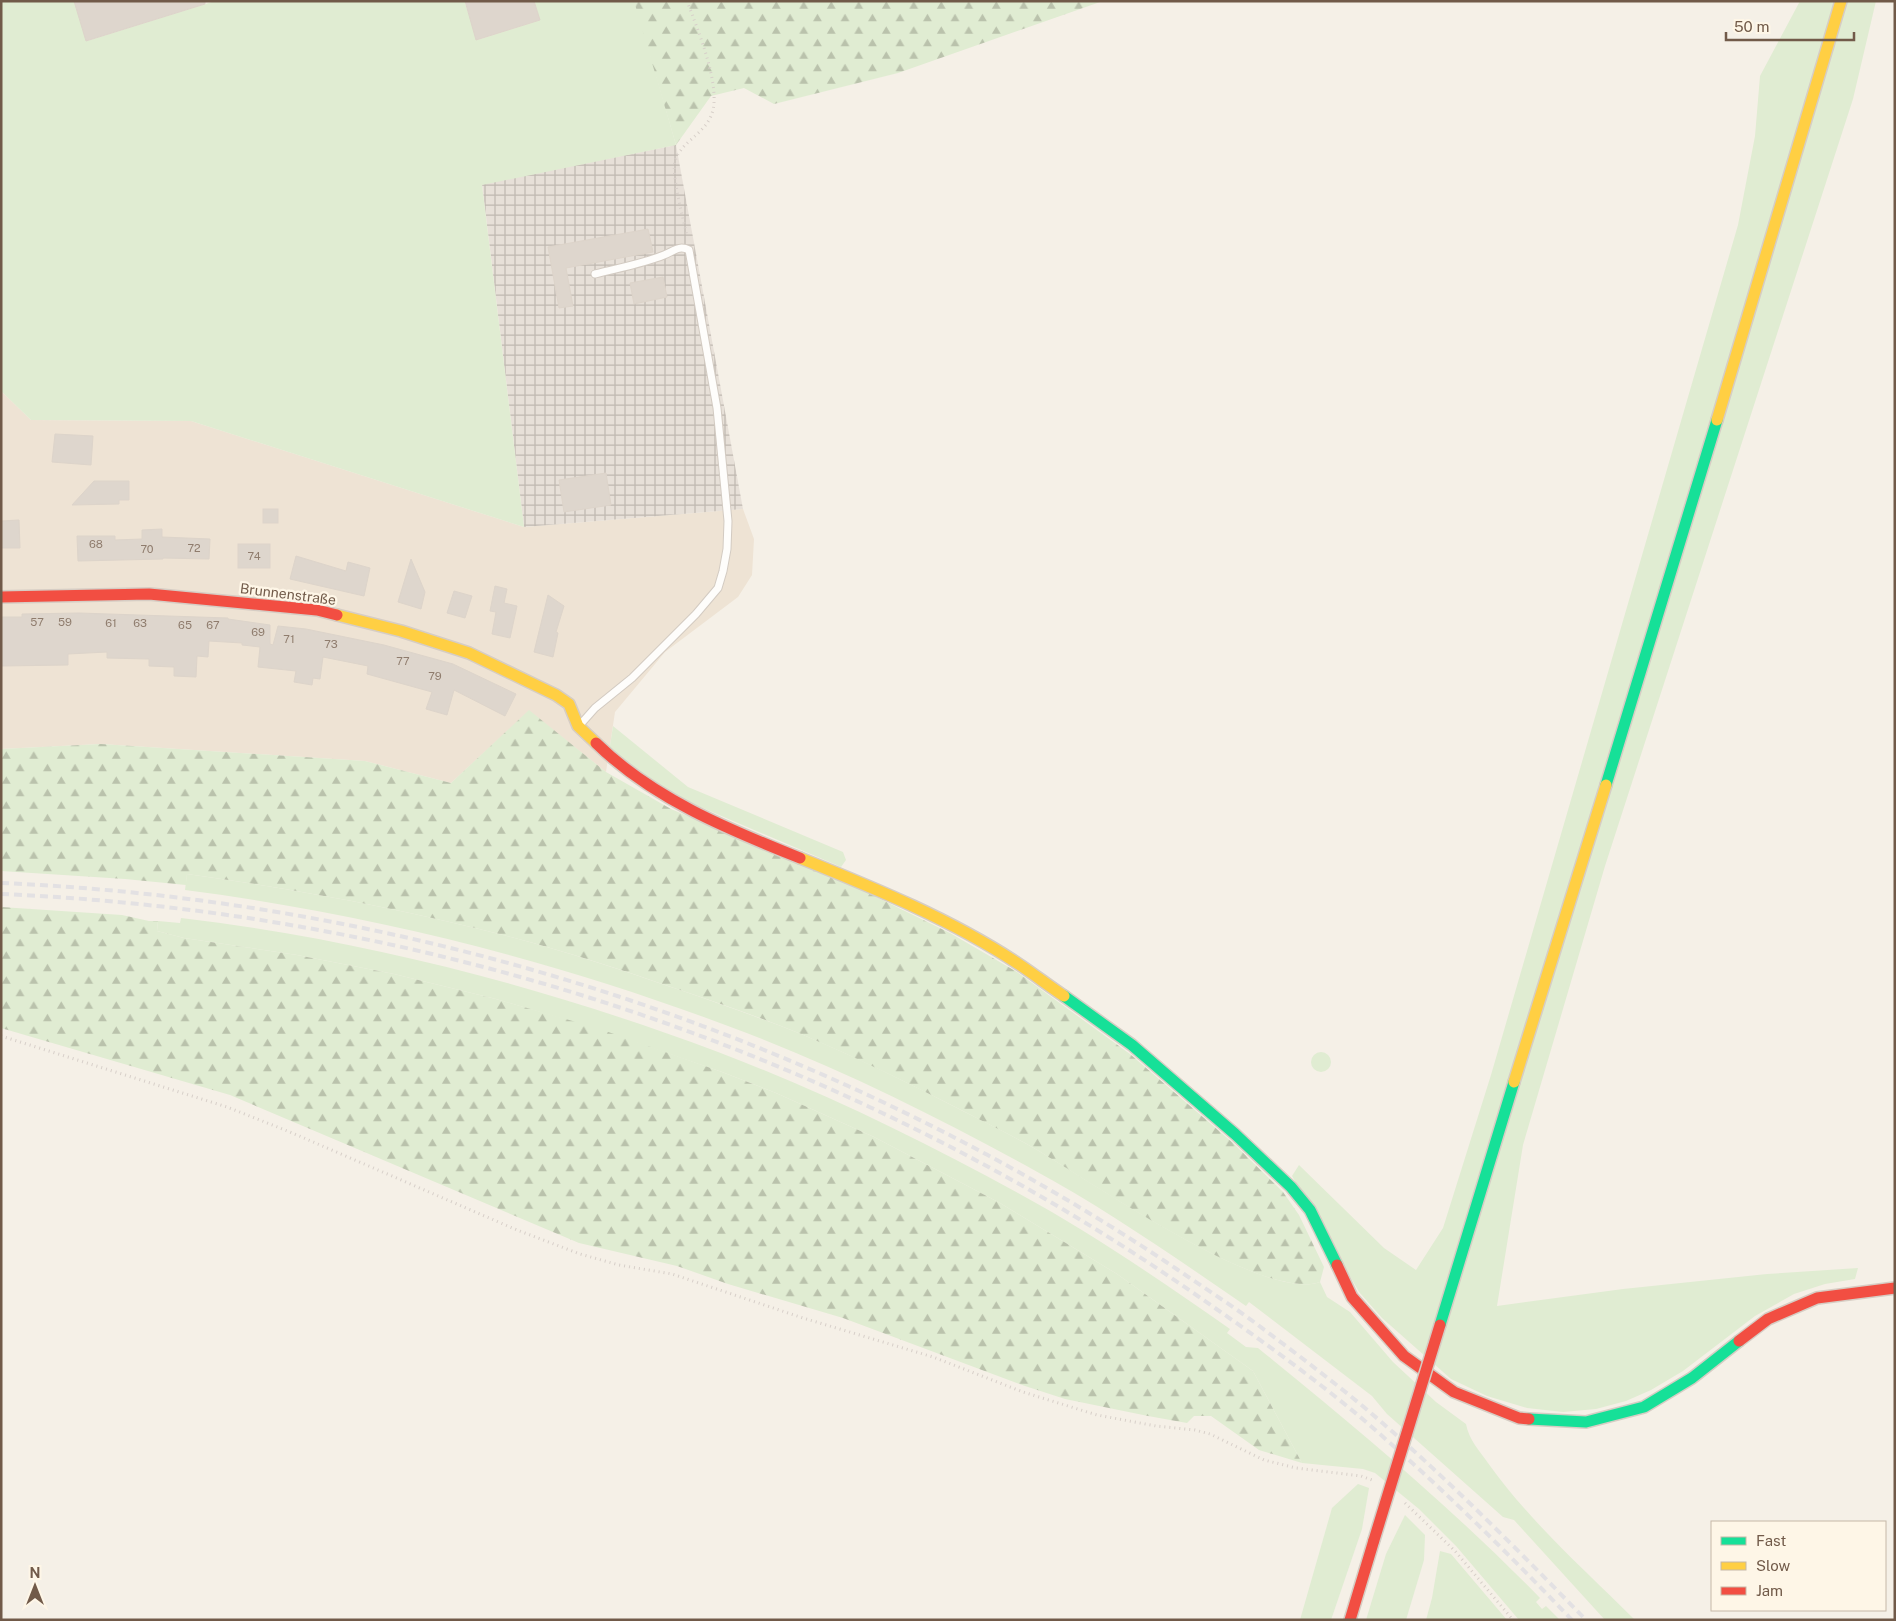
<svg xmlns="http://www.w3.org/2000/svg" width="1896" height="1621" font-family="'Public Sans',sans-serif">
  <style>
    .residential { fill: #eee3d4 }
    .industrial { fill: url(#industrial-grid) }
    .grass { fill: #e0ecd2 }
    .forest { fill: url(#forest-firs) }
    .building { fill: #ded6cd; stroke: #ddd4ca }
    .lines { fill: none; stroke-linecap: round; stroke-linejoin: round }
    .lane-casing { stroke: #d3cbc2; stroke-width: 9 }
    .fast-casing { stroke: #d6cdc4; stroke-width: 14 }
    .slow-casing { stroke: #d6cdc4; stroke-width: 14 }
    .jam-casing { stroke: #d6cdc4; stroke-width: 14 }
    .path { stroke: #d7cfc9; stroke-width: 3; stroke-dasharray: 1 4; stroke-linecap: butt }
    .lane { stroke: #fefdfb; stroke-width: 7 }
    .fast { stroke: #16e098; stroke-width: 11 }
    .slow { stroke: #ffcf43; stroke-width: 11 }
    .jam { stroke: #f24e42; stroke-width: 11 }
    .rail { stroke: #e3e1e3; stroke-width: 4; stroke-dasharray: 8 5; stroke-linecap: butt }
    .jam-bridge-casing { stroke: #d4ccc4; stroke-width: 14; stroke-linecap: butt }
    .jam-bridge { stroke: #f24e42; stroke-width: 11 }
    .labels { text-anchor: middle; stroke-width: 4.5; stroke-linejoin: round; paint-order: stroke }
    .number-label { font-size: 11px; fill: #8f7c6d }
    .street-label { font-size: 14px; fill: #715a49; stroke: #fef6e7 }
  </style>
  <defs>
    <pattern id="industrial-grid" width="8" height="8" patternUnits="userSpaceOnUse" patternTransform="scale(1.25)"><rect width="8" height="8" fill="#e7e0d8"/><path d="M0 4h8M4 0v8" fill="none" stroke="#c0b9b1"/></pattern>
    <pattern id="forest-firs" width="22" height="20" patternUnits="userSpaceOnUse" patternTransform="scale(1.25)"><rect width="22" height="20" fill="#e0ecd2"/><path d="M5 1l3.5 6h-7zM16 11l3.5 6h-7z" fill="#bac2ac"/></pattern>
  </defs>
  <rect width="100%" height="100%" fill="#f5f0e7"/>
  <!-- residential -->
  <path class="residential" d="M1 391 31 420 191 421 524 527 743 509 754 539 752 575 738 597 665 652 615 712 606 772 529 711 451 783 365 761 101 744 1 749Z"/>
  <!-- industrial -->
  <path class="industrial" d="M676 145 743 509 524 527 482 184Z"/>
  <!-- grass -->
  <g class="grass">
    <path d="M1 1H74L87 41 215 1H468L465 3 477 40 540 20 534 1H635L676 145 482 185 524 527 191 421 31 420 1 391Z"/>
    <path d="M1800 1H1876L1853 99 1605 866 1523 1145 1497 1306 1623 1289 1767 1274 1858 1268 1855 1279 1825 1284 1794 1294 1755 1316 1683 1371 1651 1390 1626 1401 1596 1409 1563 1412 1527 1408 1487 1396 1451 1379 1382 1318 1359 1292 1292 1176 1299 1165 1384 1248 1416 1270 1443 1228 1491 1075 1738 225 1755 136 1760 76Z"/>
    <path d="M613 726 688 787 843 852 846 860 841 867 677 797 609 752Z"/>
    <path d="M187 874C296 889 404 909 511 937 568 952 624 971 680 990 720 1004 761 1018 801 1034 856 1057 909 1083 961 1110 985 1122 1009 1134 1032 1147 1087 1178 1264 1303 1320 1282L1327 1297 1350 1312 1393 1362 1436 1402 1466 1424C1469 1440 1479 1450 1488 1463 1530 1522 1584 1569 1635 1620H1605L1514 1520 1503 1517 1387 1414 1372 1396 1249 1302 1246 1306C1176 1258 1106 1209 1032 1169 934 1115 833 1065 728 1026 553 960 371 914 185 890Z"/>
    <path d="M181 918C365 940 545 987 718 1052 821 1091 921 1140 1018 1193 1092 1233 1161 1281 1230 1329L1227 1333 1246 1347 1258 1348C1356 1427 1452 1508 1540 1598L1536 1602 1542 1609 1546 1606 1560 1620H1519L1456 1546 1419 1509 1375 1473 1363 1469 1302 1463 1253 1371 1117 1274 1000 1203 874 1137 776 1093 722 1072 597 1029 496 999 394 974 297 955 184 938 157 931 158 921 180 923Z"/>
    <circle cx="1321" cy="1062" r="10"/>
    <path d="M1358 1484 1369 1488 1362 1529 1331 1620H1300L1332 1508Z"/>
    <path d="M1405 1515 1425 1535 1424 1560 1406 1620H1366L1386 1554Z"/>
    <path d="M1440 1551 1451 1554 1507 1620H1426L1432 1598Z"/>
  </g>
  <!-- forest -->
  <g class="forest">
    <path d="M634 1H1103L898 73 774 104 744 88 711 96 676 145Z"/>
    <path d="M529 710 606 772 671 809 862 890 950 933 1017 972 1130 1054 1233 1143 1283 1192 1299 1215 1324 1267 1320 1282C1264 1303 1086 1178 1032 1147 1011 1135 988 1124 967 1113 912 1085 858 1058 801 1034 762 1018 721 1004 680 990 625 971 568 952 511 937 404 909 296 889 187 874L186 885 125 879 1 871V749L101 744 365 761 451 783Z"/>
    <path d="M1 907 122 915 149 921H158L157 931 184 938 297 955 394 974 496 999 597 1028 722 1072 776 1093 874 1137 1000 1203 1117 1274 1253 1371 1302 1463 1259 1450 1211 1416H1194L1187 1423 1148 1416 1065 1399 1025 1386 843 1318 728 1284 677 1266 579 1243 230 1095 1 1028Z"/>
  </g>
  <!-- building -->
  <g class="building">
    <path d="M74 1H205V4L86 41Z"/>
    <path d="M465 1H534L540 20 476 40Z"/>
    <path d="M648 229 653 252 566 268 573 306 559 308 548 247Z"/>
    <path d="M663 277 667 297 634 304 630 283Z"/>
    <path d="M55 434 93 436 91 465 52 462Z"/>
    <path d="M606 473 611 505 564 512 559 480Z"/>
    <path d="M94 481H129V500H119V504L72 505Z"/>
    <rect x="263" y="509" width="15" height="14"/>
    <path d="M19 520 20 548H1V521Z"/>
    <path d="M162 529V537L210 539 209 559 163 558V559L78 561 77 536H115V540L142 539V530Z"/>
    <rect x="238" y="544" width="32" height="24"/>
    <path d="M296 556 346 571 348 562 370 568 364 596 290 579Z"/>
    <path d="M411 559 425 592 421 609 398 602Z"/>
    <path d="M495 586 507 589 504 603 517 606 510 638 492 634 496 612 490 611Z"/>
    <path d="M454 591 472 596 465 618 447 613Z"/>
    <path d="M548 595 564 606 556 632 558 633 553 657 534 652Z"/>
    <path d="M79 613 228 618V619L270 625V644L273 645 278 626 306 629 384 645 453 664 516 694 505 716 454 690 447 715 426 709 432 692 367 674 368 666 323 657 320 679 313 678 312 685 294 682 296 671 258 667 260 647 242 645V643L209 641 208 657 197 656 196 677 174 676V667L149 666V659L107 658V652L68 654V665L1 666V617H22V614Z"/>
  </g>
  <g class="lines">
    <!-- lane casing -->
    <g class="lane-casing">
      <path id="lane" d="M579 726 595 708 632 678 696 614 718 588 723 571 727 549 728 521 717 408 689 250C679 245 674 251 664 255 642 264 618 268 595 274"/>
    </g>
    <!-- fast casing -->
    <g class="fast-casing">
      <g id="fast">
        <path d="M1606 785 1717 420"/>
        <path d="M1064 996 1132 1045 1235 1134 1291 1187 1310 1210 1337 1265"/>
        <path d="M1440 1325 1514 1082"/>
        <path d="M1529 1419 1586 1422 1644 1407 1692 1378 1739 1341"/>
      </g>
    </g>
    <!-- slow casing -->
    <g class="slow-casing">
      <g id="slow">
        <path d="M1717 420 1841 1"/>
        <path d="M337 615 401 631 469 653 556 695 569 704 578 726 596 743"/>
        <path d="M800 858C874 888 953 920 1020 965 1035 975 1049 986 1064 996"/>
        <path d="M1514 1082 1606 785"/>
      </g>
    </g>
    <!-- jam casing -->
    <g class="jam-casing">
      <g id="jam">
        <path d="M1 597 149 594 317 610 337 615"/>
        <path d="M596 743C652 798 727 829 800 858"/>
        <path d="M1337 1265 1352 1297 1404 1356 1454 1392 1519 1418 1529 1419"/>
        <path d="M1739 1341 1768 1319 1817 1298 1895 1288"/>
        <path d="M1350 1620 1374 1540"/>
      </g>
    </g>
    <!-- path -->
    <g class="path">
      <path d="M687 1C697 28 723 89 711 116 703 135 681 142 675 161 671 174 684 221 687 237"/>
      <path d="M1 1036 227 1107 290 1132 517 1230 580 1254 619 1265 672 1274 803 1318 933 1357 1023 1392 1097 1415 1156 1426 1195 1430 1210 1434 1264 1460 1296 1468 1361 1476 1372 1480"/>
      <path d="M1405 1503 1455 1551 1513 1620"/>
    </g>
    <!-- lane -->
    <use href="#lane" class="lane"/>
    <!-- fast -->
    <use href="#fast" class="fast"/>
    <!-- slow -->
    <use href="#slow" class="slow"/>
    <!-- jam -->
    <use href="#jam" class="jam"/>
    <!-- rail -->
    <g class="rail">
      <path d="M1 883C421 901 836 1038 1184 1274 1209 1291 1234 1307 1258 1325 1294 1352 1330 1379 1365 1408 1443 1474 1515 1547 1586 1620"/>
      <path d="M1 894C430 912 850 1053 1202 1299 1254 1335 1310 1375 1359 1416 1434 1480 1504 1549 1572 1620"/>
    </g>
    <!-- jam-bridge casing -->
    <g class="jam-bridge-casing">
      <path id="jam-bridge" d="M1374 1540 1440 1325"/>
    </g>
    <!-- jam-bridge -->
    <use href="#jam-bridge" class="jam-bridge"/>
  </g>
  <g class="labels">
    <!-- number labels -->
    <g class="number-label">
      <text x="96" y="548">68</text>
      <text x="194" y="552">72</text>
      <text x="147" y="553">70</text>
      <text x="254" y="560">74</text>
      <text x="37" y="626">57</text>
      <text x="65" y="626">59</text>
      <text x="111" y="627">61</text>
      <text x="140" y="627">63</text>
      <text x="185" y="629">65</text>
      <text x="213" y="629">67</text>
      <text x="258" y="636">69</text>
      <text x="289" y="643">71</text>
      <text x="331" y="648">73</text>
      <text x="403" y="665">77</text>
      <text x="435" y="680">79</text>
    </g>
    <!-- street labels -->
    <g class="street-label">
      <text transform="translate(288 594) rotate(7)" y="5">Brunnenstraße</text>
    </g>
  </g>
  <!-- border -->
  <rect width="1896" height="1621" fill="none" stroke="#715a49" stroke-width="5"/>
  <!-- legend -->
  <rect x="1711" y="1521" width="175" height="90" fill="#fef6e7" stroke="#c6b8a8"/>
  <rect x="1721" y="1537" width="25" height="8" fill="#16e098" stroke="#c6b8a8"/>
  <text x="1756" y="1546" font-size="15" fill="#715a49">Fast</text>
  <rect x="1721" y="1562" width="25" height="8" fill="#ffcf43" stroke="#c6b8a8"/>
  <text x="1756" y="1571" font-size="15" fill="#715a49">Slow</text>
  <rect x="1721" y="1587" width="25" height="8" fill="#f24e42" stroke="#c6b8a8"/>
  <text x="1756" y="1596" font-size="15" fill="#715a49">Jam</text>
  <!-- north arrow -->
  <g transform="translate(35 1586)" stroke="#fef6e7" stroke-width="4" paint-order="stroke">
  <path d="M0-4L9 19L0 12L-9 19Z" fill="#715a49"/>
  <text y="-8" font-size="14" font-weight="bold" text-anchor="middle" fill="#715a49">N</text>
  </g>
  <!-- scale -->
  <path d="M1726 32v8h128v-8" fill="none" stroke="#715a49" stroke-width="2.5"/>
  <text x="1734" y="32" font-size="15" fill="#715a49" stroke="#fef6e7" stroke-width="4" paint-order="stroke">50 m</text>
</svg>
